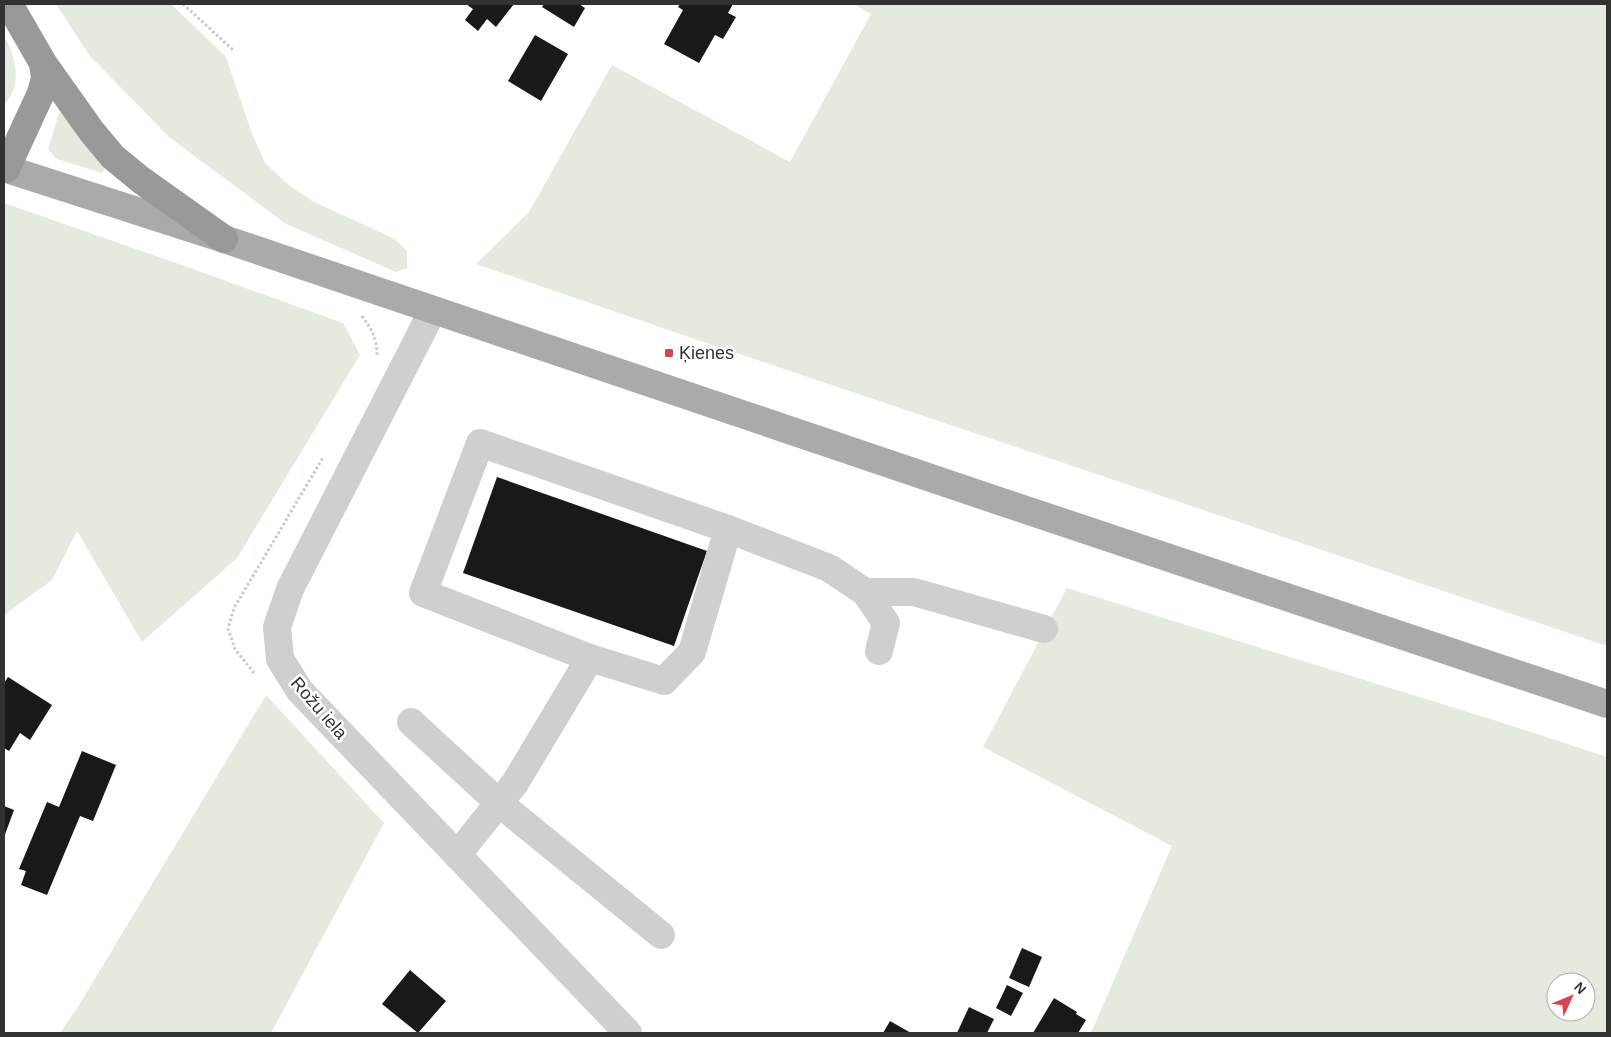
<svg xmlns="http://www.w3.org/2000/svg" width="1611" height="1037" font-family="Helvetica,sans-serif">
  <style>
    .green { fill: #e5eade; fill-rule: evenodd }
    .building { fill: #191919 }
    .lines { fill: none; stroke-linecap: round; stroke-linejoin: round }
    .path { stroke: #c9c9c9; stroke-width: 3; stroke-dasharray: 2.5 2.5; stroke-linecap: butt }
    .minor { stroke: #cfcfcf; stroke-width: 28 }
    .major { stroke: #aaa; stroke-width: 28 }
    .highway { stroke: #999; stroke-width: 28 }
    .poi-dot { fill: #dd4052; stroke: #fff; stroke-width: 2 }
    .labels { text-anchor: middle; stroke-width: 5; stroke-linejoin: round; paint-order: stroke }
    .poi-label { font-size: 18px; fill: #323232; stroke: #fff; text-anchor: start }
    .street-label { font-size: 18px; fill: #323232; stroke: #fff }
  </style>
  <rect width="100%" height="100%" fill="#fff"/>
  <!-- green -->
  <g class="green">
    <path d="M56 4H171L226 57 251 131 265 163 290 186 312 201 395 239 407 251V268L396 272 286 224 169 137 89 55Z"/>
    <path d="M854 4H1607V646L692 338 476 264 529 212 612 65 790 162 871 14Z"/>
    <path d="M4 36C13 51 20 74 13 91 11 96 7 101 4 105Z"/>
    <path d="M59 113H64L80 140 105 169 102 173 57 159 48 149Z"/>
    <path d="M4 203 176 263 343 323 360 355 237 558 142 642 77 531 52 580 4 615Z"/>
    <path d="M1067 588 1497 721 1607 757V1033H1091L1172 846 983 747ZM1556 982H1586V1012H1556Z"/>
    <path d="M266 695 384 823 271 1033H60L79 1005Z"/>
  </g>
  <!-- building -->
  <g class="building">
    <path d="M466 4H514L496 27 487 19 478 31 465 20 473 9Z"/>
    <path d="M544 4H579L585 8 574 27 542 7Z"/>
    <path d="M680 4H733L728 13 736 17 723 39 715 35 699 63 664 44 683 10 678 7Z"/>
    <path d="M535 35 568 54 541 101 508 81Z"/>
    <path d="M497 477 707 551 674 646 463 573Z"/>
    <path d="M8 677 52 705 30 740 20 733 9 751 4 748V683Z"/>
    <path d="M82 751 116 765 93 821 80 816 47 895 21 885 26 871 19 869 47 802 59 807Z"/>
    <path d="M4 806 14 810 4 837Z"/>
    <path d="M1022 948 1042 957 1029 987 1009 978Z"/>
    <path d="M410 970 446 1001 418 1033 382 1004Z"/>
    <path d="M1007 985 1023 993 1011 1016 996 1008Z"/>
    <path d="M1054 998 1077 1012 1076 1014 1086 1020 1078 1033H1033Z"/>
    <path d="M969 1007 994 1019 987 1033H957Z"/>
    <path d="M890 1021 911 1033H883Z"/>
  </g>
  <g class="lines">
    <!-- path -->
    <g class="path">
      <path d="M183 4 233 50"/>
      <path d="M362 316C372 330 377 338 377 356"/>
      <path d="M254 673 235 649 228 629 234 608 324 456"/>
    </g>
    <!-- minor -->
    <g class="minor">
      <path d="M433 310 290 589 277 627 280 659 300 691 628 1033"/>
      <path d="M728 529 692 652 664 681 590 658 423 593 480 443 728 529 829 568 865 592 886 623 879 651"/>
      <path d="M865 592H914L1044 629"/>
      <path d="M411 722 499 803 661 935"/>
      <path d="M457 855 515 783 590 658"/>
    </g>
    <!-- major -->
    <path class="major" d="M4 168 224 239 996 500 1607 704"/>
    <!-- highway -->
    <g class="highway">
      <path d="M9 4 43 63 92 132 113 157 141 180 224 239"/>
      <path d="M6 169 41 93 45 78 43 63"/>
    </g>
  </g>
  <!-- markers -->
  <rect class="poi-dot" x="664" y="348" width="10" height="10" rx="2.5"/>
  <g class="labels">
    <!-- poi labels -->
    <g class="poi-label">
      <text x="679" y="359">Ķienes</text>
    </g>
    <!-- street labels -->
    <g class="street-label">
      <text transform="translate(319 708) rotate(49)" y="6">Rožu iela</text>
    </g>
  </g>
  <!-- border -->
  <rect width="1611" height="1037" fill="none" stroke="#323232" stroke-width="10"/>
  <!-- north arrow -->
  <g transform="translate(1571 997) rotate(46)"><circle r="24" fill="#ffffff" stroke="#adadad"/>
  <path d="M0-4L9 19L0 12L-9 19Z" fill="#dd4052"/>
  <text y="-8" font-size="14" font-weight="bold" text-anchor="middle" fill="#323232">N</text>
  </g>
</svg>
